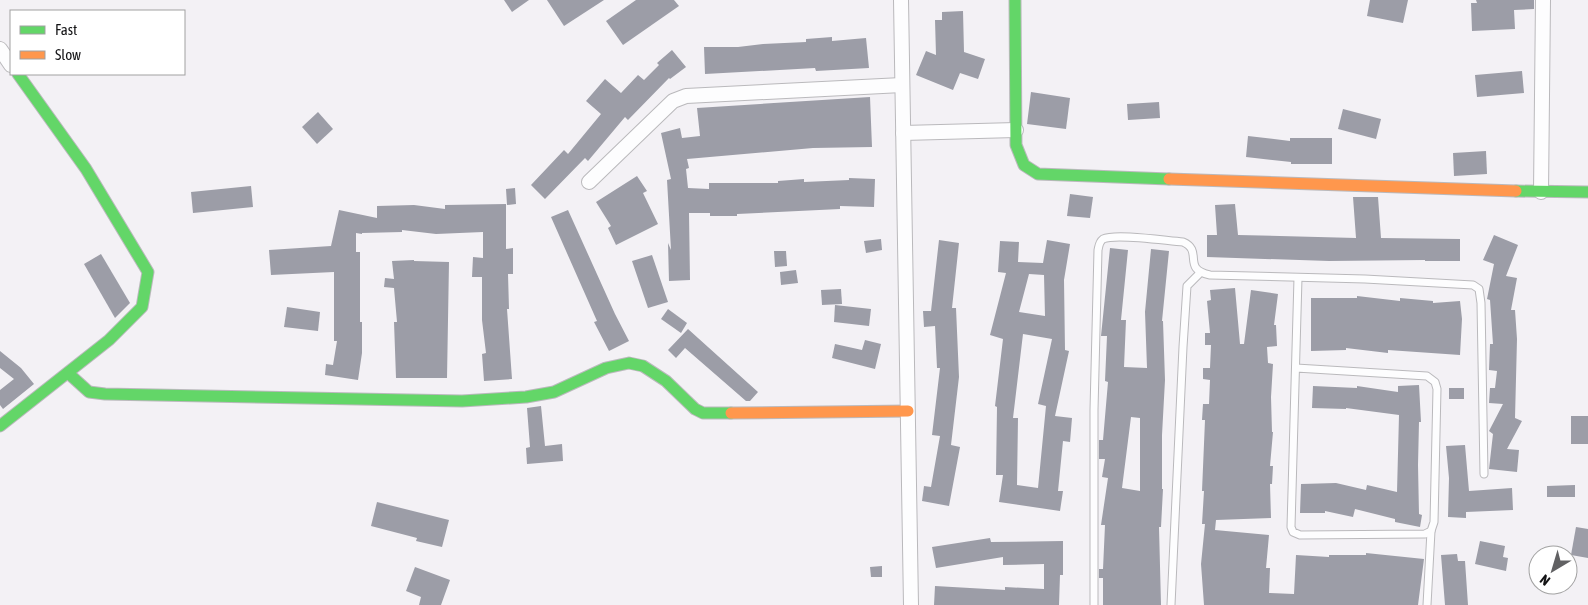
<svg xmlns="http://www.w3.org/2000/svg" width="1588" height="605" font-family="'Asap Condensed',sans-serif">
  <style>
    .building { fill: #9c9da7; fill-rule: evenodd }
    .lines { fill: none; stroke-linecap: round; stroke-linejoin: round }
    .lane-casing { stroke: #bab9bc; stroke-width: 9 }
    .street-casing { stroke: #bab9bc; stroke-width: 16 }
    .fast-casing { stroke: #bab9bc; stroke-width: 13 }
    .slow-casing { stroke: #bab9bc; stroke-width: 13 }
    .lane { stroke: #fdfdfe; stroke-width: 7 }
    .street { stroke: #fdfdfe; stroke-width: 14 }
    .fast { stroke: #63d668; stroke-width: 11 }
    .slow { stroke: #ff974d; stroke-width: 11 }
  </style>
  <rect width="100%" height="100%" fill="#f3f1f5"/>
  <!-- building -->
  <g class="building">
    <path d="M504 0H529L512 12Z"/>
    <path d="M547 0H604L564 26Z"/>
    <path d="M636 0H674L679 6 623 45 606 21Z"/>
    <path d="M1370 0H1408L1403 23 1367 16Z"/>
    <path d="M1476 0H1534V9L1514 10 1515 29 1472 31 1471 3H1477Z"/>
    <path d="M963 11 964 52 985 59 978 79 960 73 953 90 916 75 926 51 936 55 935 20H942V12Z"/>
    <path d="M832 37V41L866 38 869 68 816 71 815 68 705 74 704 47H738L763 44 806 42V39Z"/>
    <path d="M672 50 686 67 670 79 669 78 628 120 625 117 588 161 585 158 545 199 531 185 564 150 568 154 601 114 586 101 605 79 621 93 638 75 644 80 659 65 657 63Z"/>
    <path d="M1522 71 1524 93 1477 97 1475 75Z"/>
    <path d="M1031 92 1070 98 1066 129 1027 124Z"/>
    <path d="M870 97 872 147 813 148 687 159 689 168 686 169 688 188 709 189V183H778V181L804 179V182L849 180V178L875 179 874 207 840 206V209L737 214V216H710V213H689L690 280 669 281 668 243 671 250 667 180 671 179 661 133 680 128 682 138 700 136 697 108Z"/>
    <path d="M1159 102 1160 118 1128 120 1127 104Z"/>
    <path d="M1343 109 1381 119 1376 139 1338 129Z"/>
    <path d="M318 112 333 129 317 144 302 127Z"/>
    <path d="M1248 136 1290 141V138H1332V164H1291V162L1246 157Z"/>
    <path d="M1486 151 1487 174 1454 176 1453 153Z"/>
    <path d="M637 176 647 191 643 193 658 224 616 245 608 228 611 226 596 202Z"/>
    <path d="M251 186 253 207 193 213 191 192Z"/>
    <path d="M515 188 516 204 507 205 506 189Z"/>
    <path d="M1070 194 1093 197 1090 218 1067 216Z"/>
    <path d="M1353 197H1378L1381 238 1460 239V261H1425V260L1329 261 1207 257V235H1217L1215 205 1235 204 1238 235 1356 238Z"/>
    <path d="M506 204V249L513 248V274H508L509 309H507L512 379 484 381 482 354 486 353 482 320V277H472L473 257 483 258V232L436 234 402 230V232L362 233V234L356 233V252H360V322H362V353L358 380 325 375 326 364 333 365 337 341H334V272L271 275 269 250 331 246 339 210 377 218V206L414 205 445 209V205Z"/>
    <path d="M568 210 615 314 629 341 609 351 594 322 597 321 551 217Z"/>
    <path d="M1494 235 1518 245 1506 276 1517 278 1511 310H1515L1517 339 1515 418 1522 421 1507 449 1519 450 1517 472 1489 469 1493 434 1489 431 1503 404 1489 403 1490 388H1495L1497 371 1489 370 1490 344H1493L1490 300 1487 299 1494 264 1483 260Z"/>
    <path d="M881 239 882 250 866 253 864 241Z"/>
    <path d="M939 240 959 243 952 308H956L959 377 951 445 960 447 949 506 922 501 924 486 931 487 940 436 932 435 940 368H937L935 326 924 327 923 311H931Z"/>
    <path d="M1047 240 1070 244 1064 280 1065 350 1069 351 1055 416 1072 418 1070 442 1063 441 1058 491H1063L1060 511 999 502 1003 475H996L997 407 995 406 1003 339 990 335 1006 273 998 272 1000 241 1019 242 1018 262 1043 263ZM1029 274 1044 275 1045 316 1019 312ZM1023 334 1052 339 1038 404 1046 406 1038 488 1017 485 1018 418H1013Z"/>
    <path d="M1110 248 1128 250 1121 320H1126L1124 367 1147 368 1145 312 1151 249 1169 251 1162 321H1163L1165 380 1162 435V489H1163L1161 527H1159L1161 605H1103V578H1099V569H1103L1105 525H1101L1108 478 1102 477 1105 459H1099V440H1103L1108 382 1105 381 1107 336H1101ZM1131 417 1140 418V491L1122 488Z"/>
    <path d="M774 251H786L787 266 775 267Z"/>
    <path d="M101 254 130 303 115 318 84 264Z"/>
    <path d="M652 255 668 302 648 308 632 261Z"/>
    <path d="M414 260V261L449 262 447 378H396L394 322H397L394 288 384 287 385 278 394 279 392 261Z"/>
    <path d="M796 270 798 283 781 285 780 272Z"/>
    <path d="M1235 288 1240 344H1244L1251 290 1278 294 1274 325H1276L1277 346 1267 347 1268 363 1273 364 1271 397 1272 432H1273L1270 466H1273L1272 484H1270L1271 518 1216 520 1215 530 1269 535 1266 568H1270L1269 593 1294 594 1296 555 1329 557V555H1366V553L1424 559 1418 605H1204L1201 564 1205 524H1202L1204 491H1202L1205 420H1202L1203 404H1209L1210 380 1203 379V368H1210L1211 345H1205V333H1210L1207 301 1211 300 1210 290Z"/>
    <path d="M841 289 842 304 822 305 821 290Z"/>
    <path d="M1357 296 1400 301V298L1433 301V303L1460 301 1462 319 1460 355 1388 350V353L1346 348V350L1311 351V298H1357Z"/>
    <path d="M835 305 871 309 869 326 834 322Z"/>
    <path d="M287 307 320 312 318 331 284 327Z"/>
    <path d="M668 309 687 323 681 333 661 319Z"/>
    <path d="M688 329 758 392 750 401H746L685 348 676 358 668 350Z"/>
    <path d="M865 340 881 344 875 369 832 358 835 344 862 350Z"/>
    <path d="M0 351 21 368 34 384 3 409 0 405V390L14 379 0 368Z"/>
    <path d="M1419 385 1421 422H1419L1418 465 1419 514 1422 515 1420 527 1395 522V519L1355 509 1353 517 1325 511V513H1300L1301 484 1336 483 1366 490 1367 485 1397 492 1399 415 1346 408V409L1312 408 1313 386 1357 388V386L1398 392V386Z"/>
    <rect x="1449" y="388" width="15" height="11"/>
    <path d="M541 406 545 446 562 444 563 461 527 464 526 448 530 447 527 408Z"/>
    <rect x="1571" y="416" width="17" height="28"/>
    <path d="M1465 445 1469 491 1512 488 1513 510 1466 512V518L1448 517 1449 478 1446 446Z"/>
    <path d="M1575 485V497H1547V486Z"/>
    <path d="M377 502 449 520 442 547 416 541 417 538 371 526Z"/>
    <path d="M1576 527 1588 529V558L1571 555Z"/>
    <path d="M990 538 991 542 1063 541V575H1060L1059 605H934L935 586 1005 590V587L1044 589V564L1003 565V557L936 568 932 547Z"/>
    <path d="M1480 541 1505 546 1503 557 1508 558 1506 571 1475 564Z"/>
    <path d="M1457 554 1458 561H1465L1468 605H1445L1441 555Z"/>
    <path d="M882 566V577H871L870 567Z"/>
    <path d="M415 567 450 580 441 605H419L421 597 406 591Z"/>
  </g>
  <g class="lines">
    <!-- lane casing -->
    <g class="lane-casing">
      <g id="lane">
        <path d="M1296 368 1427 376 1435 382 1437 389 1434 522 1431 531 1425 534 1300 535 1293 532 1291 527 1298 278"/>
        <path d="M1094 605V410L1098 250C1099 246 1099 242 1103 239 1116 233 1167 241 1183 242 1204 251 1181 269 1210 275L1365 279 1473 285 1479 289 1481 303 1484 474"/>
        <path d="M1171 605 1183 347 1187 286 1200 273"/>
        <path d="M1427 605 1431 531"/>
      </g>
    </g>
    <!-- street casing -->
    <g class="street-casing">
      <g id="street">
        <path d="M901 0 911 605"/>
        <path d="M0 49 11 65"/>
        <path d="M903 133 1016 130"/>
        <path d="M589 182 673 101 686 96 902 85"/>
        <path d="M1541 192 1543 0"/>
      </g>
    </g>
    <!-- fast casing -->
    <g class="fast-casing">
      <g id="fast">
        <path d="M1015 0 1016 145 1024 165 1038 174 1169 179"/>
        <path d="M1516 191 1588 192"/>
        <path d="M68 373 89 392 105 394 462 401 526 397 554 392 606 368 629 363 643 366 666 381 695 409 703 413H731"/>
        <path d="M0 426 109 340 142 307 148 272 86 169 18 74"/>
      </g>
    </g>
    <!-- slow casing -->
    <g class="slow-casing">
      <g id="slow">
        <path d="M1169 179 1516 191"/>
        <path d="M731 413 908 411"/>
      </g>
    </g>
    <!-- lane -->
    <use href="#lane" class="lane"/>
    <!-- street -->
    <use href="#street" class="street"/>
    <!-- fast -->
    <use href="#fast" class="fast"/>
    <!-- slow -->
    <use href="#slow" class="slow"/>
  </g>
  <!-- legend -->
  <rect x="10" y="10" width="175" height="65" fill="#ffffff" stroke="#a1a1a1"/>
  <rect x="20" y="26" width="25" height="8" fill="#63d668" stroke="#a1a1a1"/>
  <text x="55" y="35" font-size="15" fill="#131315">Fast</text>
  <rect x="20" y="51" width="25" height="8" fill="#ff974d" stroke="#a1a1a1"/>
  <text x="55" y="60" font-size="15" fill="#131315">Slow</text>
  <!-- north arrow -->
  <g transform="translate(1553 570) rotate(218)"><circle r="24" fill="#ffffff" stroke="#a1a1a1"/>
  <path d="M0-4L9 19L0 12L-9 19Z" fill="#616163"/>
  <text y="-8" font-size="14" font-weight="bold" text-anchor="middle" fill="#131315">N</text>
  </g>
</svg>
